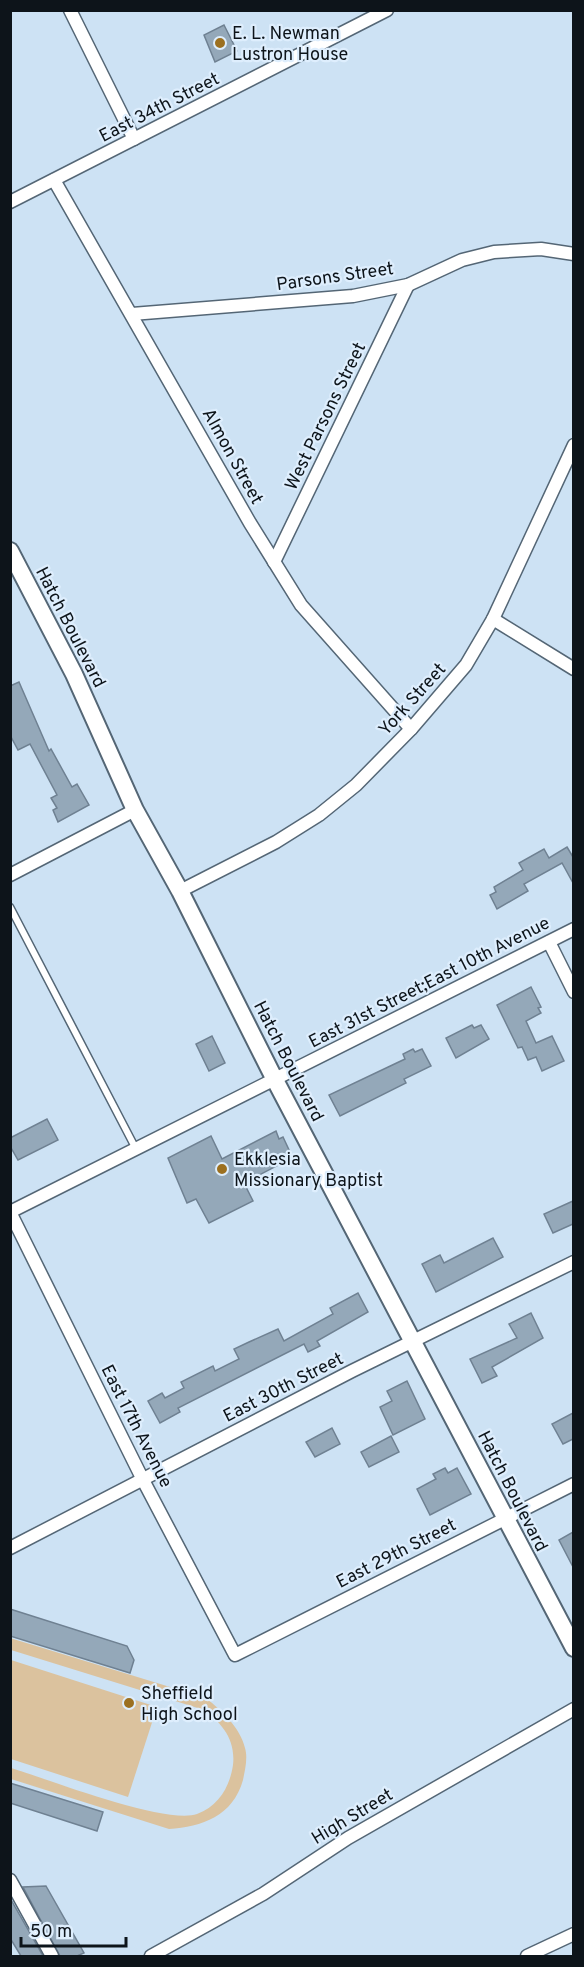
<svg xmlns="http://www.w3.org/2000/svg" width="584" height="1967" font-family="Overpass,sans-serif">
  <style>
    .green { fill: #dbc29e }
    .building { fill: #94a8b9; stroke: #6f8192; stroke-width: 1.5 }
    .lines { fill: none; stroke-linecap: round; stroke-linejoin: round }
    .lane-casing { stroke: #546675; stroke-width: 9 }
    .street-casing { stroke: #546675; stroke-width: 15 }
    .secondary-casing { stroke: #546675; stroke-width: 20 }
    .lane { stroke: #fff; stroke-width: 6 }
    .street { stroke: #fff; stroke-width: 12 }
    .secondary { stroke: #fff; stroke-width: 16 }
    .poi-dot { fill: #9c7020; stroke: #deeefd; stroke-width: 2 }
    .labels { text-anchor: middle; stroke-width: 4.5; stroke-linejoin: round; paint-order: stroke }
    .poi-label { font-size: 18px; fill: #0d141a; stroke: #deeefd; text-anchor: start }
    .street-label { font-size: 18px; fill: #0d141a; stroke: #deeefd }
  </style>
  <rect width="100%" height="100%" fill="#cde2f4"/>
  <!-- green -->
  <g class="green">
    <path d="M10 1638 206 1698C222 1711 240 1727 245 1748 248 1758 245 1770 243 1780 233 1816 202 1827 169 1829L11 1779V1768C47 1779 166 1825 197 1814 219 1806 230 1786 233 1765 236 1739 221 1721 201 1709L11 1650Z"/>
    <path d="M11 1660 157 1707 128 1797 11 1759Z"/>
  </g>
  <!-- building -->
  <g class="building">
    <path d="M224 25 237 51 215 62 204 35Z"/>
    <path d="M19 682 49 751 51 749 72 787 77 784 89 805 58 822 53 810 57 808 51 798 57 795 30 744 18 750 10 735V686Z"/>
    <path d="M567 847 573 857V883L562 863 524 884 528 891 497 909 490 895 496 892 494 887 523 870 519 863 544 849 549 858Z"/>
    <path d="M531 987 541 1007 538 1008 541 1013 526 1021 536 1043 552 1036 564 1061 542 1071 536 1057 528 1060 522 1047 518 1048 497 1005Z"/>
    <path d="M472 1025 474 1028 481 1025 489 1039 456 1058 446 1038Z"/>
    <path d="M212 1036 225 1063 209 1071 196 1044Z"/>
    <path d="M413 1049 415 1052 422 1049 431 1066 404 1079 406 1083 340 1116 329 1095 405 1059 403 1054Z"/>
    <path d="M47 1119 58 1140 18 1160 10 1146V1138Z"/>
    <path d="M276 1131 279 1139 283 1137 290 1152 286 1155 288 1160 244 1183 253 1201 209 1223 196 1199 187 1203 168 1158 211 1136 222 1159Z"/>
    <path d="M573 1201V1224L553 1233 544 1214Z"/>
    <path d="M493 1238 503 1257 436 1292 422 1264 440 1255 444 1263Z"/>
    <path d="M358 1293 368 1312 317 1341 320 1346 308 1352 304 1344 178 1408 180 1412 160 1423 148 1401 162 1393 165 1398 184 1388 181 1382 213 1366 215 1371 239 1359 234 1349 249 1342 278 1329 284 1341 333 1314 330 1308Z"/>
    <path d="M531 1313 543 1338 492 1367 497 1376 482 1383 470 1359 517 1338 509 1324Z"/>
    <path d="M407 1381 425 1419 393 1435 380 1407 392 1401 387 1391Z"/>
    <path d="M573 1413V1439L563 1444 552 1424Z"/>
    <path d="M332 1428 340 1444 315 1457 306 1442Z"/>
    <path d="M391 1436 399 1452 369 1467 361 1452Z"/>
    <path d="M445 1468 448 1473 457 1468 471 1494 430 1515 417 1489 436 1479 433 1474Z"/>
    <path d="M573 1532V1567L559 1540Z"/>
    <path d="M10 1609 127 1646 134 1660 130 1673 10 1636Z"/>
    <path d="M10 1783 103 1812 97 1831 10 1803Z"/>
    <path d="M46 1886 84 1953 77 1956H60L23 1887Z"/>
    <path d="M10 1898 43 1956H21L10 1938Z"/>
  </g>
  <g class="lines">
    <!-- lane casing -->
    <g class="lane-casing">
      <path id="lane" d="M10 907 136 1149"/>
    </g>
    <!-- street casing -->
    <g class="street-casing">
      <g id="street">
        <path d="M70 10 134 139"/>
        <path d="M54 180 250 523 301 605 411 729"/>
        <path d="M10 202 387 10"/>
        <path d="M132 314 353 296 408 285 462 260 494 252 541 249 574 254"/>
        <path d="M274 562 408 285"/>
        <path d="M493 619 574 669"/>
        <path d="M10 875 135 810"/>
        <path d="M180 891 276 842 319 815 356 785 411 729 466 665 493 619 574 445"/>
        <path d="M574 929 10 1212 143 1480 235 1655 574 1484"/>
        <path d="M549 942 574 992"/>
        <path d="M10 1548 352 1371 574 1262"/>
        <path d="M10 1880 52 1956"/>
        <path d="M151 1956 263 1894 348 1838 574 1709"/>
        <path d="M527 1956 574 1934"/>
      </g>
    </g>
    <!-- secondary casing -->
    <g class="secondary-casing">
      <path id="secondary" d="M10 551 74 674 135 810 180 891 275 1080 574 1648"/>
    </g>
    <!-- lane -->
    <use href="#lane" class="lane"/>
    <!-- street -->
    <use href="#street" class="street"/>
    <!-- secondary -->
    <use href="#secondary" class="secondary"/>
  </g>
  <!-- markers -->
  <g class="poi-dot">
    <circle cx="220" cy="43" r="6"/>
    <circle cx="222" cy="1169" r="6"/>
    <circle cx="129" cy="1703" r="6"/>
  </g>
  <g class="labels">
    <!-- poi labels -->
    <g class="poi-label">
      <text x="232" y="39">E. L. Newman<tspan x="232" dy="21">Lustron House</tspan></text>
      <text x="234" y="1165">Ekklesia<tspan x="234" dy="21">Missionary Baptist</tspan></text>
      <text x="141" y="1699">Sheffield<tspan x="141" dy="21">High School</tspan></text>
    </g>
    <!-- street labels -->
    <g class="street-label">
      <text transform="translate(159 107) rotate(-27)" y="6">East 34th Street</text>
      <text transform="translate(335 276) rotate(-8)" y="6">Parsons Street</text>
      <text transform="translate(325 416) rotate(-64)" y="6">West Parsons Street</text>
      <text transform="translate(233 456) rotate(61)" y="6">Almon Street</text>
      <text transform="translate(71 627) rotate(63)" y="6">Hatch Boulevard</text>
      <text transform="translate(412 699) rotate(-48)" y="6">York Street</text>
      <text transform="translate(429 982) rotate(-27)" y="6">East 31st Street;East 10th Avenue</text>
      <text transform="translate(289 1061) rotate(63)" y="6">Hatch Boulevard</text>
      <text transform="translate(283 1387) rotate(-27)" y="6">East 30th Street</text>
      <text transform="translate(137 1426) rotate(63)" y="6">East 17th Avenue</text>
      <text transform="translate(513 1491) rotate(63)" y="6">Hatch Boulevard</text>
      <text transform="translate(396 1553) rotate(-27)" y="6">East 29th Street</text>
      <text transform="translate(352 1816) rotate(-31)" y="6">High Street</text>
    </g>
  </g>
  <!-- border -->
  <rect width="584" height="1967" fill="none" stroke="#0d141a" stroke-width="24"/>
  <!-- scale -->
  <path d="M21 1937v9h105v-9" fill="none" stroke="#0d141a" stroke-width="3"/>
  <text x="30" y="1937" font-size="18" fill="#0d141a" stroke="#deeefd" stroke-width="4.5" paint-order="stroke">50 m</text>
</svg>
